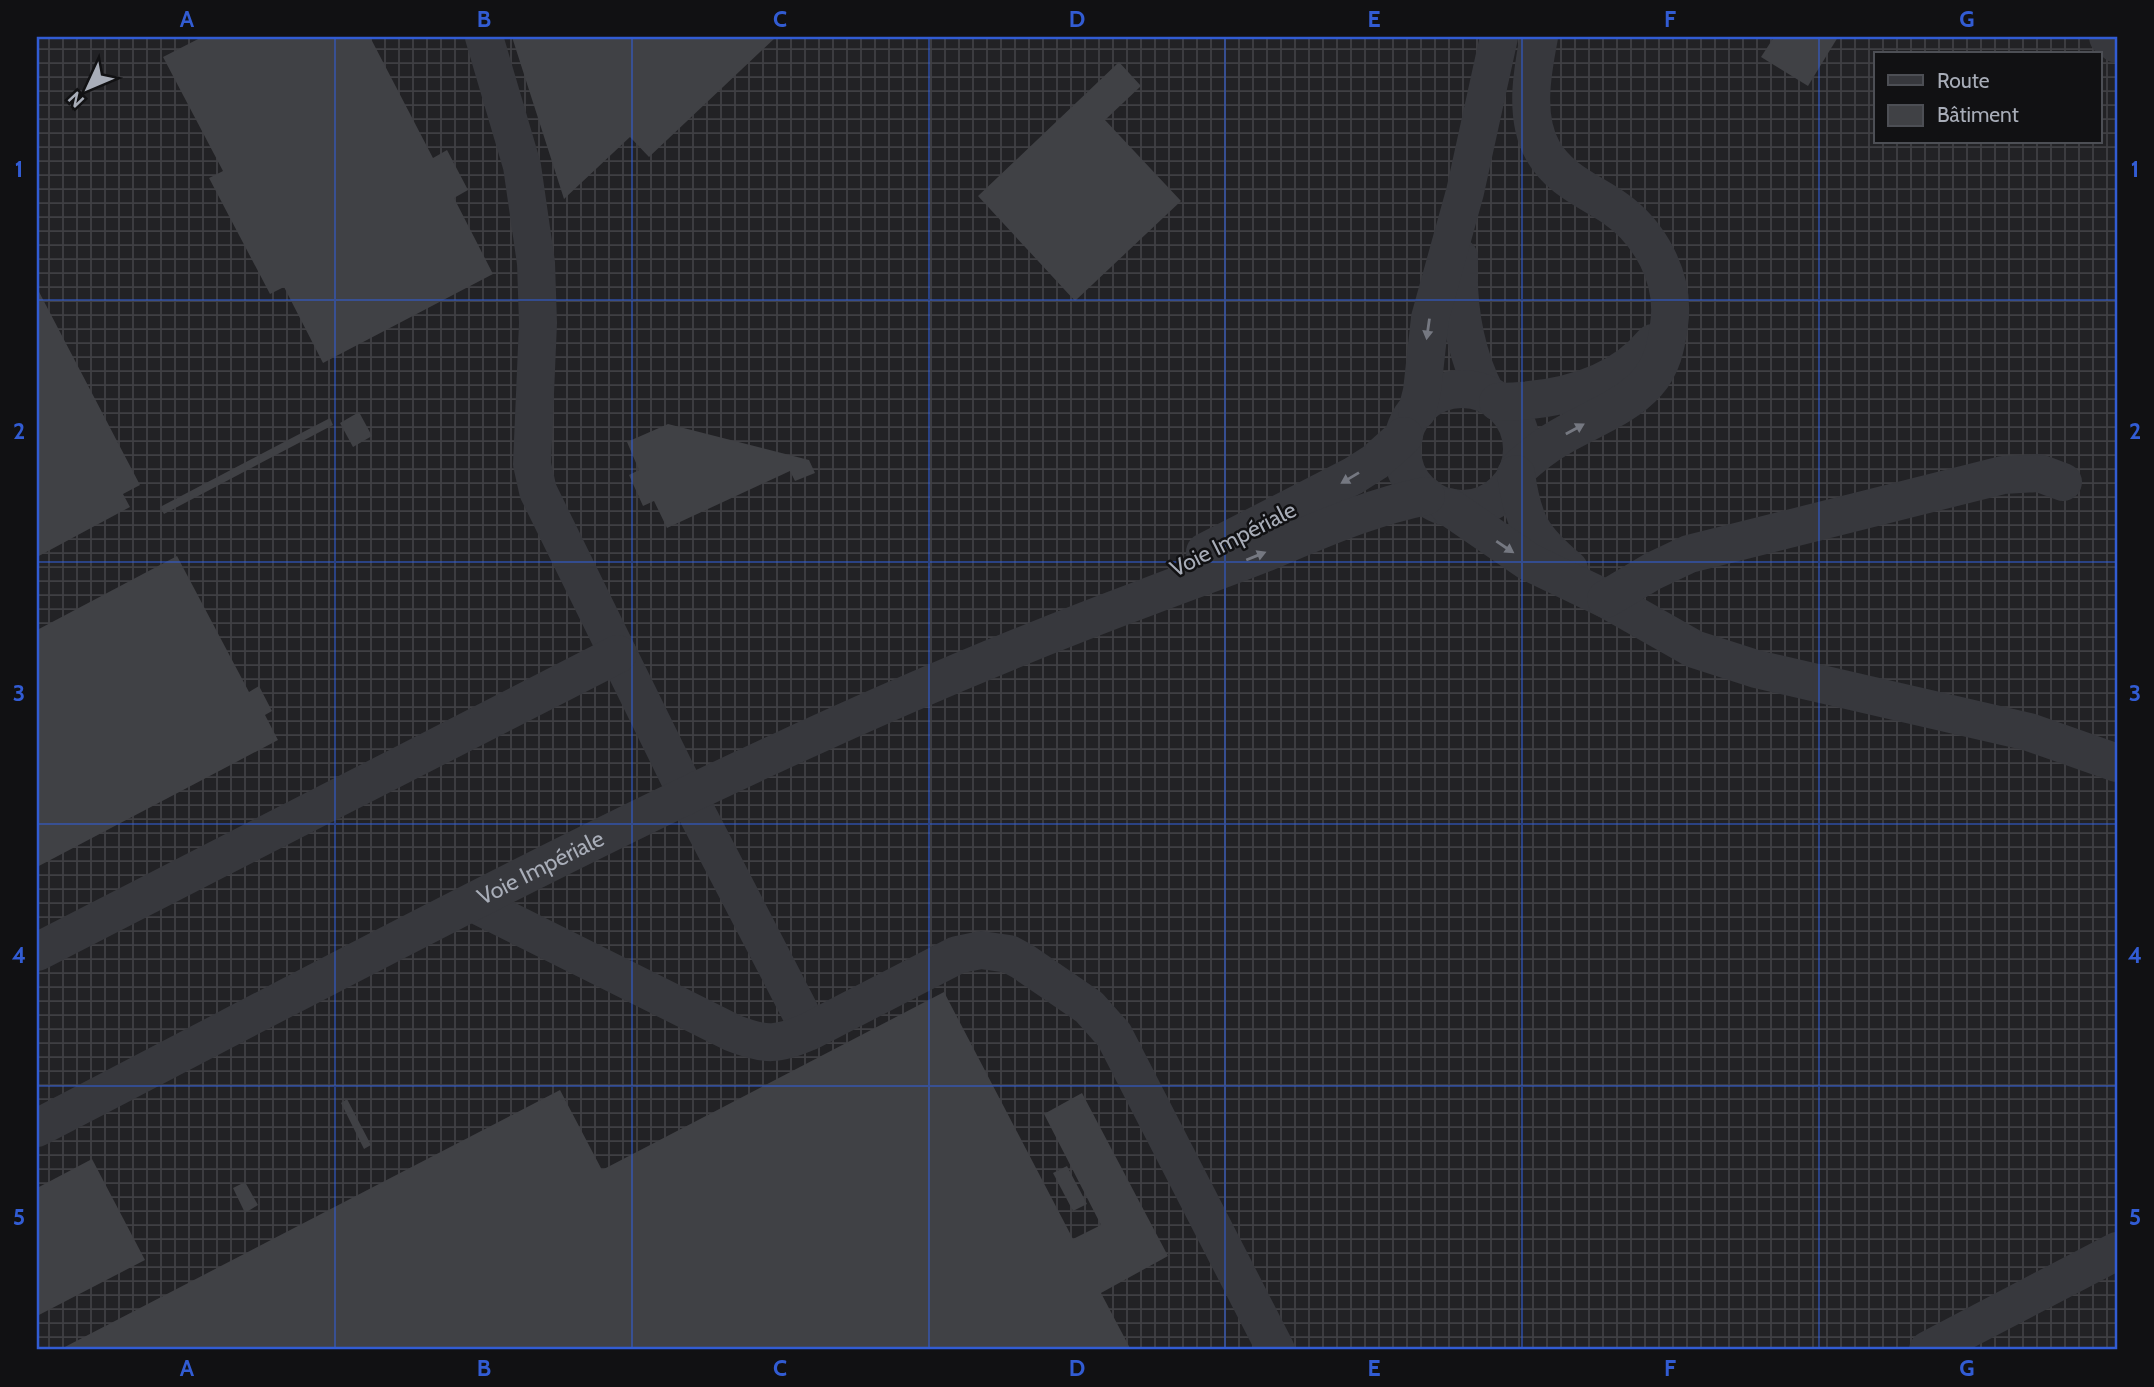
<svg xmlns="http://www.w3.org/2000/svg" width="2154" height="1387" font-family="Cabin,sans-serif">
  <style>
    .industrial { fill: url(#industrial-grid); fill-rule: evenodd }
    .building { fill: #404145 }
    .lines { fill: none; stroke-linecap: round; stroke-linejoin: round }
    .minor { stroke: #37383d; stroke-width: 38 }
    .oneway { fill: #757881 }
    .grid { fill: none; stroke: #325cd3; stroke-width: 2; stroke-opacity: 0.55 }
    .labels { text-anchor: middle; stroke-width: 5; stroke-linejoin: round; paint-order: stroke }
    .street-label { font-size: 23px; fill: #a8adb8; stroke: #111113 }
    .neatline { fill: none; stroke: #325cd3; stroke-width: 2.5 }
    .grid-label { font-size: 23px; text-anchor: middle; font-weight: bold; fill: #325cd3 }
  </style>
  <defs>
    <pattern id="industrial-grid" width="8" height="8" patternUnits="userSpaceOnUse" patternTransform="scale(1.75)"><rect width="8" height="8" fill="#222225"/><path d="M0 4h8M4 0v8" fill="none" stroke="#3f3f43"/></pattern>
  </defs>
  <rect width="100%" height="100%" fill="#161618"/>
  <!-- industrial -->
  <path class="industrial" d="M37 37H2117V1350H37ZM1876 54H2100V142H1876Z"/>
  <!-- building -->
  <g class="building">
    <path d="M202 37H370L433 158 447 150 468 190 454 198 493 274 323 363 284 287 270 294 209 178 223 171 163 57Z"/>
    <path d="M512 37H776L649 157 630 137 564 199Z"/>
    <path d="M1774 37H1838L1808 86 1761 57Z"/>
    <path d="M1119 62 1141 86 1105 120 1181 201 1075 301 978 196Z"/>
    <path d="M37 288 140 485 123 494 130 507 37 557Z"/>
    <path d="M359 412 372 436 353 447 340 423Z"/>
    <path d="M330 418 333 425 164 514 160 507Z"/>
    <path d="M668 424 809 460 815 473 795 481 790 471 667 528 654 501 643 506 629 475 639 470 627 442Z"/>
    <path d="M177 556 249 692 259 686 272 711 265 715 278 740 37 867V630Z"/>
    <path d="M944 992 1073 1239 1101 1225 1044 1114 1082 1093 1168 1256 1101 1293 1131 1350H59L560 1090 602 1170Z"/>
    <path d="M347 1099 371 1145 364 1149 341 1103Z"/>
    <path d="M92 1159 145 1260 37 1316V1188Z"/>
    <path d="M1067 1166 1087 1204 1073 1211 1053 1173Z"/>
    <path d="M245 1182 258 1205 245 1213 233 1188Z"/>
  </g>
  <g class="lines">
    <!-- minor -->
    <g class="minor">
      <path d="M484 37 522 166 536 263 538 323 532 464 538 491 687 794 810 1031"/>
      <path d="M2108 37 2117 44"/>
      <path d="M1459 257C1457 305 1464 351 1486 394"/>
      <circle cx="1462" cy="449" r="60"/>
      <path d="M1498 402C1554 401 1616 388 1653 343"/>
      <path d="M1417 411 1422 391 1430 318 1465 192 1499 37"/>
      <path d="M1519 468C1531 457 1543 447 1557 439 1586 421 1624 409 1647 383 1662 366 1666 347 1669 325 1676 279 1650 232 1613 207 1587 190 1559 179 1543 151 1524 118 1532 73 1539 37"/>
      <path d="M1516 474C1523 523 1532 538 1569 569"/>
      <path d="M1449 507 1529 562 1606 599 1694 649 1756 669 2029 732 2117 763"/>
      <path d="M1205 552 1353 476 1375 462 1404 436"/>
      <path d="M1606 599 1653 571 1689 554 2003 475 2039 473 2063 482"/>
      <path d="M473 903 733 1033C765 1046 779 1045 810 1031L957 955 981 950 1009 954 1022 961 1089 1007 1114 1035 1276 1350"/>
      <path d="M37 952 618 654"/>
      <path id="s1" d="M37 1128C400 940 761 741 1145 598 1186 582 1227 568 1267 552 1320 530 1371 507 1426 496"/>
      <path d="M1928 1350 2117 1251"/>
    </g>
  </g>
  <!-- one-way arrows -->
  <defs><path id="oneway-solid" d="M-6-.8H1V-3.2L6.5 0L1 3.2V.8H-6Z" transform="scale(1.75)"/></defs>
  <g class="oneway">
    <use href="#oneway-solid" transform="translate(1428 329) rotate(98)"/>
    <use href="#oneway-solid" transform="translate(1575 429) rotate(-29)"/>
    <use href="#oneway-solid" transform="translate(1350 478) rotate(149)"/>
    <use href="#oneway-solid" transform="translate(1505 547) rotate(34)"/>
    <use href="#oneway-solid" transform="translate(1256 556) rotate(-22)"/>
  </g>
  <!-- grid -->
  <path class="grid" d="M335 37V1350M632 37V1350M929 37V1350M1225 37V1350M1522 37V1350M1819 37V1350M37 300H2117M37 562H2117M37 824H2117M37 1086H2117"/>
  <g class="labels">
    <!-- street labels -->
    <g class="street-label">
      <text transform="translate(1233 539) rotate(-27)" y="8">Voie Impériale</text>
      <text dy="8" stroke="none"><textPath href="#s1" startOffset="567">Voie Impériale</textPath></text>
    </g>
  </g>
  <!-- border -->
  <rect width="2154" height="1387" fill="none" stroke="#111113" stroke-width="77"/>
  <!-- legend -->
  <rect x="1874" y="52" width="228" height="91" fill="#111113" stroke="#4d4f55" stroke-width="2"/>
  <rect x="1888" y="75" width="35" height="10" fill="#37383d" stroke="#4d4f55" stroke-width="2"/>
  <text x="1937" y="88" font-size="21" fill="#a8adb8">Route</text>
  <rect x="1888" y="105" width="35" height="21" fill="#404145" stroke="#4d4f55" stroke-width="2"/>
  <text x="1937" y="122" font-size="21" fill="#a8adb8">Bâtiment</text>
  <!-- north arrow -->
  <g transform="translate(88 88) rotate(226)" stroke="#111113" stroke-width="5" paint-order="stroke">
  <path d="M0-5L12 26L0 18L-12 26Z" fill="#a8adb8"/>
  <text y="-10" font-size="19" font-weight="bold" text-anchor="middle" fill="#a8adb8">N</text>
  </g>
  <rect x="38" y="38" width="2078" height="1310" class="neatline"/>
  <g class="grid-label">
    <text x="187" y="27">A</text>
    <text x="484" y="27">B</text>
    <text x="780" y="27">C</text>
    <text x="1077" y="27">D</text>
    <text x="1374" y="27">E</text>
    <text x="1670" y="27">F</text>
    <text x="1967" y="27">G</text>
    <text x="19" y="177">1</text>
    <text x="2135" y="177">1</text>
    <text x="19" y="439">2</text>
    <text x="2135" y="439">2</text>
    <text x="19" y="701">3</text>
    <text x="2135" y="701">3</text>
    <text x="19" y="963">4</text>
    <text x="2135" y="963">4</text>
    <text x="19" y="1225">5</text>
    <text x="2135" y="1225">5</text>
    <text x="187" y="1376">A</text>
    <text x="484" y="1376">B</text>
    <text x="780" y="1376">C</text>
    <text x="1077" y="1376">D</text>
    <text x="1374" y="1376">E</text>
    <text x="1670" y="1376">F</text>
    <text x="1967" y="1376">G</text>
  </g>
</svg>
